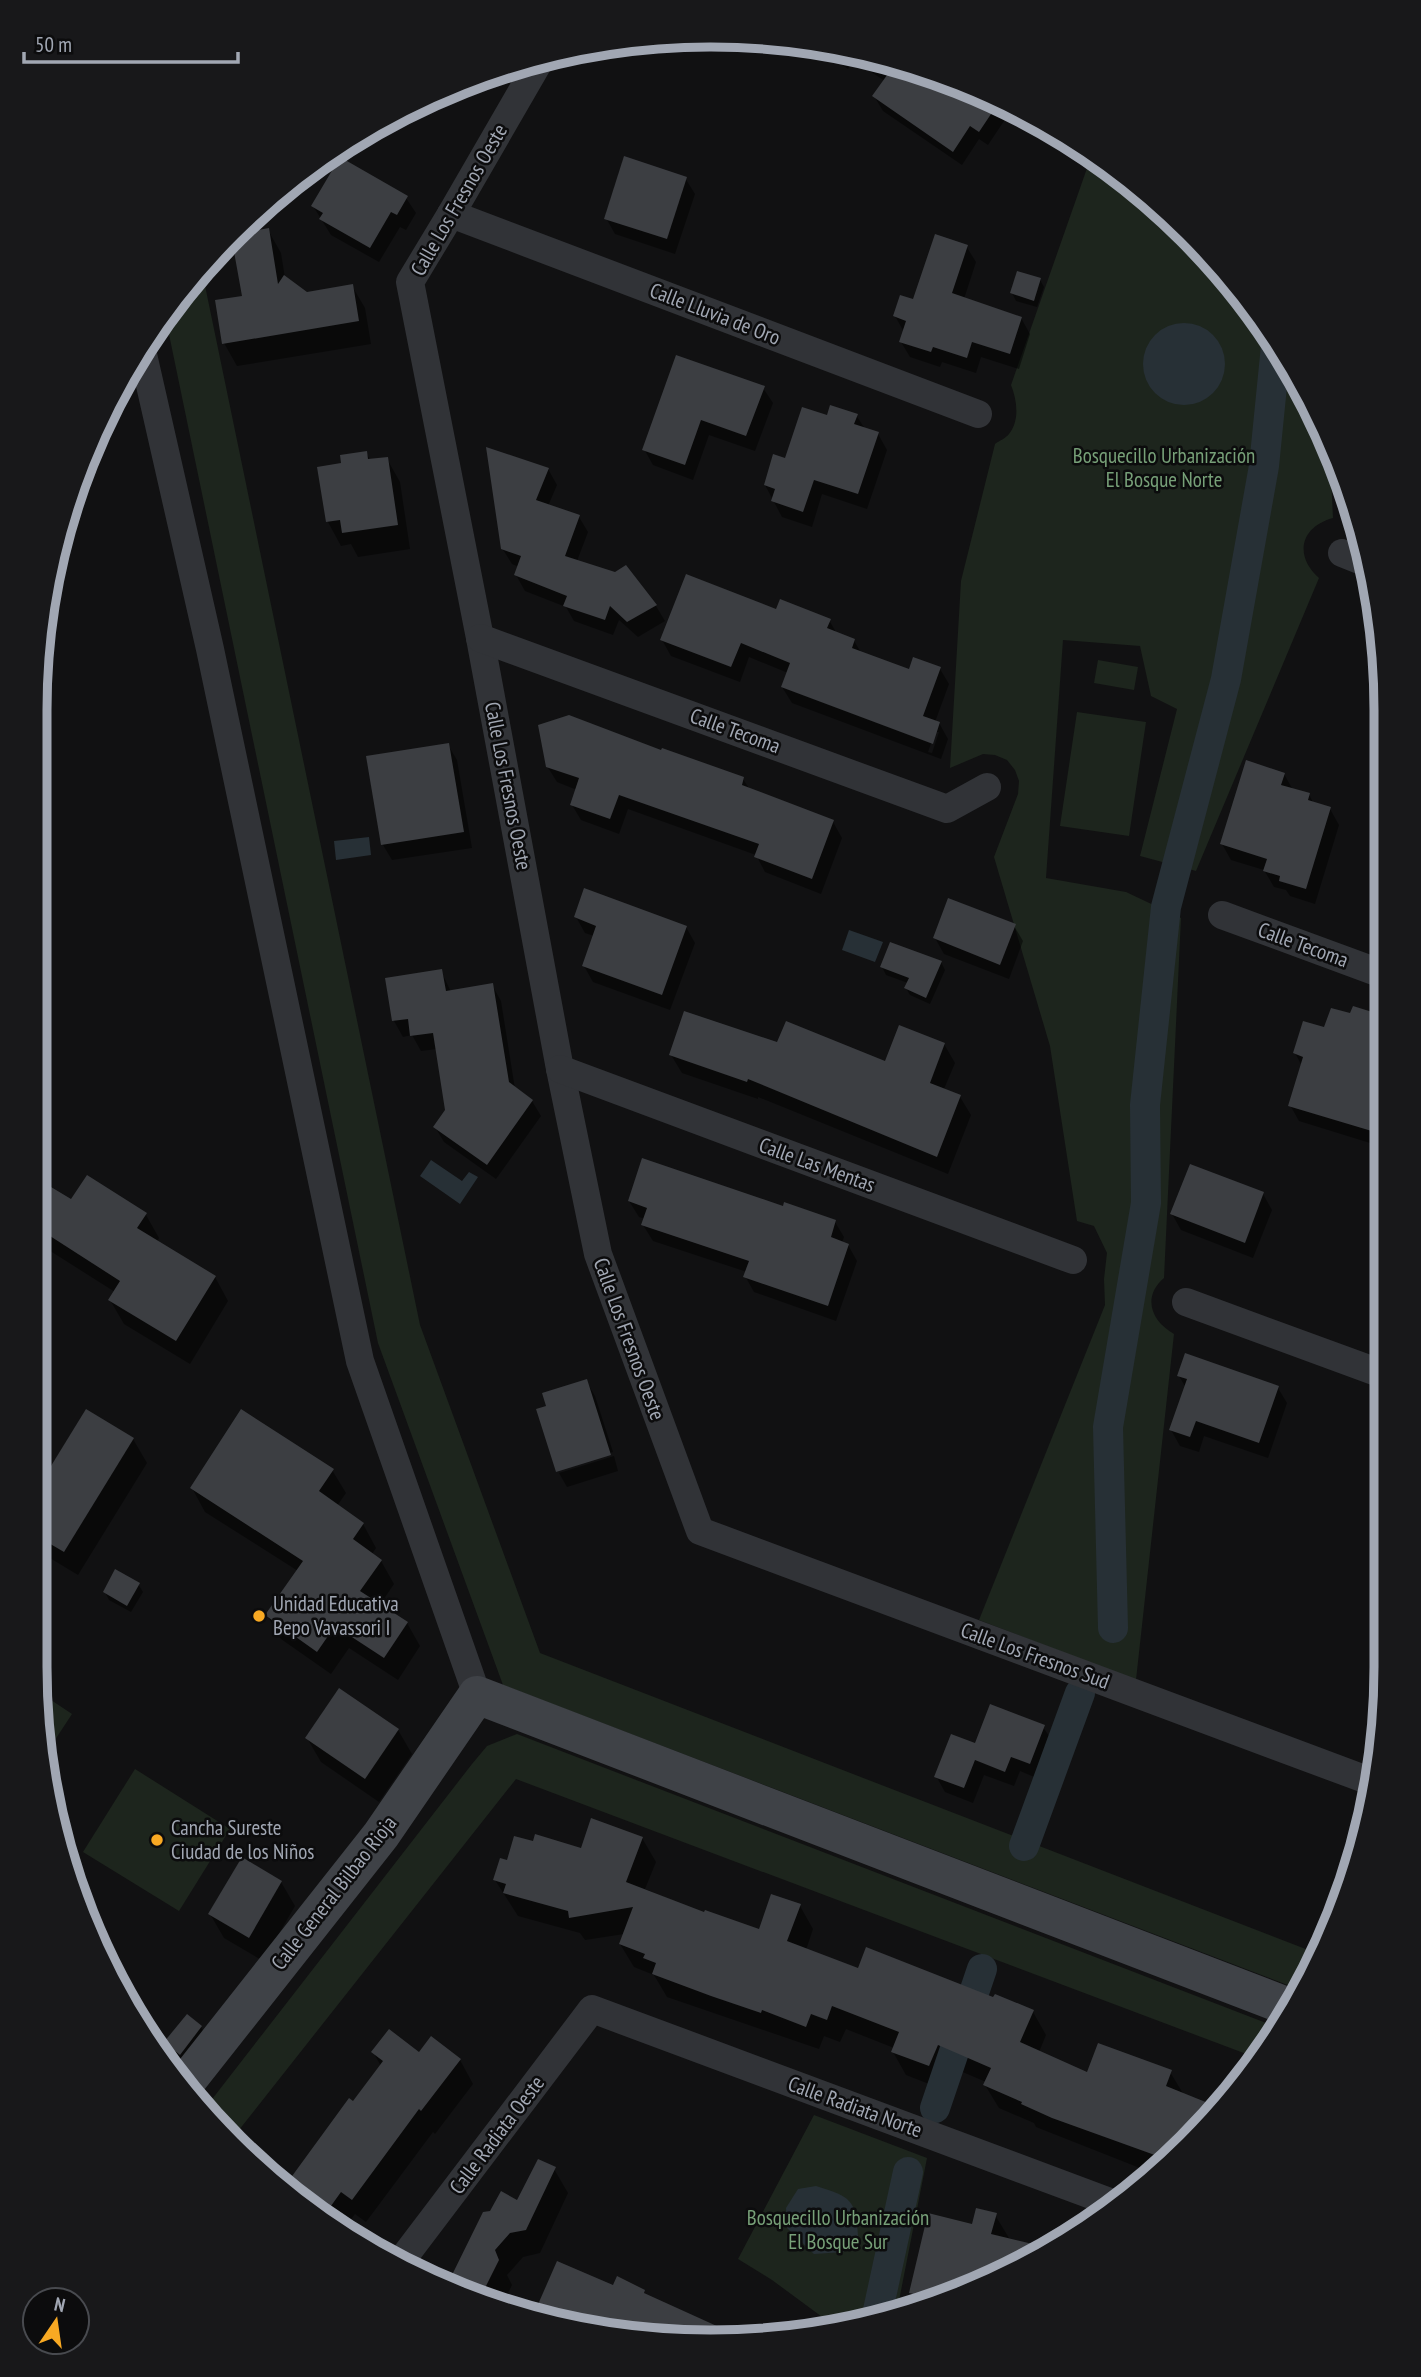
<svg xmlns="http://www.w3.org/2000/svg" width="1421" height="2377" font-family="'PT Sans Narrow',sans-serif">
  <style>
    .green { fill: #1d251d }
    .water { fill: #273036 }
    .shadow { fill: #0007; fill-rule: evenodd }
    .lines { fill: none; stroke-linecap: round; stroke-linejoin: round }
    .canal { stroke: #273036; stroke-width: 30 }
    .building { fill: #3c3e42 }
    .street { stroke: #313337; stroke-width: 28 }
    .secondary { stroke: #3f4247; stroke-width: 38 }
    .poi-dot { fill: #f8a923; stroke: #0c0c0d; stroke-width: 2.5 }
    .labels { text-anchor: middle; stroke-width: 5; stroke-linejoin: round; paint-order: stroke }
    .street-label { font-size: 21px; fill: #a1a7b3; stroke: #0c0c0d }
    .park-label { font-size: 21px; fill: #77a078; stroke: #0c0c0d }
    .poi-label { font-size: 21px; fill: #a1a7b3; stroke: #0c0c0d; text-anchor: start }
    .rim { fill: none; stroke: #a1a7b3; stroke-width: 9 }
  </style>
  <rect width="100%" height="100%" fill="#111112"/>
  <!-- green -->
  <g class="green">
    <path d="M1092 154 1218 265 1296 373 1330 455 1333 518C1300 527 1294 556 1319 578L1196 871 1140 856 1177 709 1151 696 1140 646 1063 640 1046 878 1126 892 1181 918 1164 1278C1142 1297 1151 1321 1174 1334L1136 1680 979 1620 1105 1305 1104 1279 1107 1253 1094 1226 1077 1221 1050 1046 994 857 1018 794 1019 781 1015 770 1007 760 995 755 983 754 950 768 961 581 995 444C999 441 1006 438 1009 434 1020 420 1017 400 1011 385Z"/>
    <path d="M202 271 420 1325 540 1653 1316 1953 1298 1989 503 1685 378 1343 165 315Z"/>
    <path d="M1098 660 1138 667 1134 690 1094 683Z"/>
    <path d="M1077 712 1146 722 1129 836 1060 826Z"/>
    <path d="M39 1692 72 1714 49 1749Z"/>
    <path d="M517 1734 1279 2028 1272 2042 1257 2058 516 1779 235 2135 206 2107 472 1764 487 1746Z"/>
    <path d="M135 1769 230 1829 179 1911 83 1852Z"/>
    <path d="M814 2115 927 2158 897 2311 829 2322 772 2280 738 2259Z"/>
  </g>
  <!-- water -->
  <g class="water">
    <circle cx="1184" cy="364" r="41"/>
    <path d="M369 837 371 855 336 860 334 841Z"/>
    <path d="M849 930 883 942 875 962 842 950Z"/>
    <path d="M431 1160 462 1181 469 1172 478 1177 460 1204 420 1176Z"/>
    <path d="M816 2186C851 2197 856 2199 858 2237L843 2252 814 2254 787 2228 786 2208 798 2189Z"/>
  </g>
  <!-- shadow -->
  <g class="shadow">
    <path d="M823 46 843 48 969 87 998 104 1006 118 988 145 979 139 962 165 883 111 874 96 885 81 854 61 848 69 828 55Z"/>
    <path d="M485 76 475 93 461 84Z"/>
    <path d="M685 178 695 194 675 254 615 234 606 218Z"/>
    <path d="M406 198 416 213 406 230 400 227 379 262 331 235 313 206Z"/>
    <path d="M268 230 281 253 285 278 306 294 352 286 365 308 371 344 237 366 224 343 244 298Z"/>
    <path d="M966 246 976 262 964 299 1021 318 1030 334 1019 369 981 357 976 373 942 362 940 367 910 357 901 342 904 332 895 316 914 301Z"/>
    <path d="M1040 280 1044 287 1037 307 1016 301 1012 293Z"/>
    <path d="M763 388 773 403 755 451 709 435 693 480 653 465 644 449Z"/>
    <path d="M856 415 865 429 878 434 887 450 867 509 822 494 812 527 782 517 765 485 786 460 828 417Z"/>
    <path d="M366 453 371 461 387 459 400 482 410 549 358 557 351 544 341 546 328 522 343 465Z"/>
    <path d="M548 469 557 485 548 506 579 517 588 532 577 561 616 574 625 567 656 606 665 621 638 637 619 620 613 635 574 621 566 607 525 591 516 575 519 567 512 564 502 548Z"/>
    <path d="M777 611 829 620 837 634 854 641 862 654 910 671 940 669 949 684 935 722 939 723 948 739 941 759 792 703 782 687 788 673 749 657 740 682 671 656 662 640ZM935 732H939L932 753 928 752Z"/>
    <path d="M448 745 457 760 472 848 392 860 383 845Z"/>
    <path d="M662 753 743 779 750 790 833 822 842 838 821 894 765 872 756 855 628 809 619 834 581 820 572 805 577 790 557 782 547 766Z"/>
    <path d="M1284 774 1293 790 1309 795 1314 804 1330 809 1339 825 1315 904 1290 896 1286 890 1274 887 1264 870 1231 860 1222 844Z"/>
    <path d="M36 812 45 826 36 836Z"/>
    <path d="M576 917 686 927 695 943 670 1010 593 982 584 966 594 936 585 933Z"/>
    <path d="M1014 926 1023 941 1009 979 944 954 935 938Z"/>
    <path d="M941 962 945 970 930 1004 910 995 906 988 908 983 886 975 882 967Z"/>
    <path d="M441 971 451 992 492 985 501 1001 515 1089 532 1101 541 1116 496 1179 444 1142 435 1127 447 1111 437 1049 421 1051 412 1035 403 1037 394 1021 387 980Z"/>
    <path d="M1351 1016 1385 1018 1383 1147 1299 1121 1290 1105 1302 1066 1295 1053 1325 1029Z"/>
    <path d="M944 1044 955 1063 944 1089 960 1097 971 1115 948 1174 758 1097V1099L682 1073 671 1055 778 1045 886 1063Z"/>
    <path d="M36 1180 71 1202 146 1215 159 1238 157 1242 215 1277 228 1301 190 1364 124 1324 110 1300 115 1292 44 1247 36 1261Z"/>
    <path d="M1263 1194 1272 1210 1253 1258 1181 1230 1172 1214Z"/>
    <path d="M629 1201 784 1208 835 1222 844 1237 842 1243 848 1245 857 1261 836 1321 754 1292 745 1276 747 1272 653 1241 643 1225 645 1219 639 1217Z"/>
    <path d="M1179 1376 1278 1388 1287 1403 1268 1458 1204 1436 1199 1452 1180 1446 1171 1430 1186 1388Z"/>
    <path d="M586 1381 595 1396 613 1452 559 1469V1472L539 1410 549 1407Z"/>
    <path d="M87 1411 133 1439 147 1463 78 1575 35 1549V1495Z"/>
    <path d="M614 1456 618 1471 567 1487 559 1473Z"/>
    <path d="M332 1470 346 1493 337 1506 363 1524 376 1548 372 1554 381 1561 394 1584 379 1606 407 1623 420 1646 398 1680 349 1648 331 1674 281 1639 267 1615 298 1571 205 1512 192 1488Z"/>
    <path d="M138 1584 143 1592 131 1612 109 1600 105 1592Z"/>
    <path d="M1043 1727 1053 1742 1039 1779 1020 1771 1014 1786 984 1775 973 1803 945 1792 936 1776 976 1745Z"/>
    <path d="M398 1730 412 1754 379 1802 321 1762 307 1738Z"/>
    <path d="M642 1838 656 1862 645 1889 705 1914 760 1931 800 1906 813 1929 806 1950 859 1970 994 1999 1033 2012 1046 2035 1039 2052 1088 2074 1170 2072 1184 2095 1212 2106 1150 2172 1036 2127 1034 2123 999 2108 985 2085 986 2082 951 2067 942 2089 906 2075 893 2052 894 2048 846 2029 840 2042 824 2036 819 2049 667 1997 654 1975 634 1967 620 1944 624 1934 585 1940 580 1933 518 1916 495 1880 509 1862Z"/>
    <path d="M281 1882 295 1906 263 1961 224 1938 210 1914Z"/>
    <path d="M187 2016 201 2027 210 2043 189 2069 175 2058 166 2042Z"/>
    <path d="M373 2052 419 2054 460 2060 473 2084 435 2134 433 2132 366 2222 355 2214 342 2232 335 2228 288 2184 349 2100 353 2103 381 2066Z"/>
    <path d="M554 2169 568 2193 540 2253 523 2257 507 2275 512 2285 501 2307 494 2306 460 2290 453 2277 518 2202Z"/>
    <path d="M995 2215 1009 2238 1039 2247 927 2306 919 2308 910 2293 973 2226Z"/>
    <path d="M644 2292 646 2296 731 2339 710 2342 540 2314 538 2309Z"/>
  </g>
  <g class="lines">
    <!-- canal -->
    <g class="canal">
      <path d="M1113 1628 1108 1427 1146 1203 1145 1105 1166 907 1226 679 1264 466 1276 346"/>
      <path d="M1024 1846 1080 1693"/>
      <path d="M935 2108 982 1969"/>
      <path d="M877 2315 908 2172"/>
    </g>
  </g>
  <!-- building -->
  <g class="building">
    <path d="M895 64 969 87 999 102 979 132 970 126 953 152 872 96Z"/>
    <path d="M624 156 687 177 667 239 604 219Z"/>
    <path d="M340 157 408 196 397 215 391 212 370 248 319 219 323 213 311 206Z"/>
    <path d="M269 228 278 284 284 275 307 292 353 284 359 321 222 344 215 300 242 296 231 235Z"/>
    <path d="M935 234 968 245 952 293 1022 317 1010 354 972 342 967 358 933 347 931 352 899 342 906 321 893 316 900 295 913 299Z"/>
    <path d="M1017 271 1041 278 1034 301 1010 293Z"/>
    <path d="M676 355 765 386 746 436 701 420 685 465 642 450Z"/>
    <path d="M830 405 858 414 854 424 879 432 858 494 814 480 803 512 771 501 775 489 764 485 773 454 785 458 802 407 827 415Z"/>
    <path d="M486 447 549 468 536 500 580 515 565 556 615 572 626 565 657 605 627 622 610 606 605 620 563 606 567 596 514 575 521 556 501 549Z"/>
    <path d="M367 451 368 459 388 457 398 525 342 533 340 520 326 522 317 467 341 463 340 455Z"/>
    <path d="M686 574 776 609 780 599 831 619 827 628 855 639 852 648 909 669 913 657 941 667 923 716 940 722 933 744 781 687 790 663 741 643 731 667 660 640Z"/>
    <path d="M569 715 661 750 662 748 744 777 742 785 834 820 812 879 754 857 759 844 619 795 610 819 570 805 579 778 546 767 538 725Z"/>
    <path d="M449 743 464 832 381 845 366 756Z"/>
    <path d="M1246 760 1285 773 1281 785 1310 793 1308 800 1331 807 1306 889 1279 881 1280 876 1263 871 1267 859 1220 844Z"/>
    <path d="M584 888 687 926 662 995 582 966 596 926 574 917Z"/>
    <path d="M948 898 1016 924 1000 965 933 938Z"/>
    <path d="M890 942 942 961 926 998 904 988 909 978 880 967Z"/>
    <path d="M442 969 446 991 493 983 509 1082 533 1100 487 1165 433 1127 445 1110 433 1033 410 1036 408 1019 392 1021 385 978Z"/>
    <path d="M1353 1006 1385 1016V1101L1375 1132 1288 1106 1303 1057 1293 1053 1303 1021 1324 1027 1331 1008 1350 1013Z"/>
    <path d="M684 1011 777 1042 786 1021 885 1061 899 1025 945 1043 930 1083 961 1095 937 1157 748 1079 747 1082 669 1055Z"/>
    <path d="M642 1158 783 1206 784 1202 836 1220 831 1237 849 1244 828 1306 743 1277 749 1261 641 1225 647 1208 628 1201Z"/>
    <path d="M1190 1164 1264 1192 1245 1243 1170 1214Z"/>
    <path d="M87 1175 147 1213 137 1228 216 1276 176 1341 108 1300 120 1281 36 1227V1178L71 1199Z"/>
    <path d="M1185 1353 1279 1386 1259 1443 1196 1421 1190 1437 1169 1430 1187 1379 1177 1376Z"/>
    <path d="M587 1379 611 1455 556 1472 536 1409 546 1406 542 1393Z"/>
    <path d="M86 1409 134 1438 64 1552 35 1535V1492Z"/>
    <path d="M241 1409 334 1469 319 1491 364 1523 353 1539 382 1560 360 1591 408 1622 384 1658 335 1626 317 1652 265 1615 303 1561 190 1488Z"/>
    <path d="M115 1569 140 1583 127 1606 103 1592Z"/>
    <path d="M339 1688 399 1729 365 1779 305 1738Z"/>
    <path d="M990 1704 1045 1725 1030 1764 1011 1757 1005 1772 975 1760 964 1788 934 1777 951 1734 975 1743Z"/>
    <path d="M591 1818 643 1837 626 1882 704 1912 705 1910 759 1929 771 1894 801 1904 787 1941 858 1968 866 1947 993 1997 995 1994 1034 2010 1020 2042 1087 2072 1098 2043 1172 2070 1166 2086 1213 2105 1163 2158 1052 2118 1021 2104 1022 2102 983 2085 991 2068 938 2045 929 2066 891 2052 899 2032 832 2006 827 2020 811 2014 806 2027 762 2010 761 2013 711 1996 652 1974 656 1963 643 1958 645 1954 619 1944 633 1907 569 1918 568 1911 503 1893 506 1884 493 1880 500 1858 507 1860 514 1836 533 1841 535 1834 581 1848Z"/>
    <path d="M242 1857 282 1881 249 1938 208 1914Z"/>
    <path d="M187 2014 202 2026 180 2055 164 2042Z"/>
    <path d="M389 2029 419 2052 431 2036 461 2059 421 2111 419 2109 352 2200 341 2192 323 2217 287 2183 349 2098 353 2101 383 2061 371 2052Z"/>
    <path d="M538 2159 556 2167 526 2230 510 2233 495 2250 499 2260 483 2292 451 2277 483 2212 490 2211 501 2191 517 2200Z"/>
    <path d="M976 2208 997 2213 991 2234 1041 2246 939 2300 909 2293 928 2213 972 2224Z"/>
    <path d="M557 2261 613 2285 617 2276 645 2290 644 2293 741 2337 710 2342 548 2315 536 2309Z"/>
  </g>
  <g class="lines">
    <!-- street -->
    <g class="street">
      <path d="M540 60 451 214 410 282 480 638 560 1069 598 1254 700 1531 1370 1781"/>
      <path d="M451 214 978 414"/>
      <path d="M142 350 210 649 360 1361 477 1695"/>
      <path d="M1342 553 1367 563"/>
      <path d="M480 638 947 809 987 787"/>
      <path d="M1222 915 1385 975"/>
      <path d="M560 1069 1073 1260"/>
      <path d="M1186 1302 1385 1375"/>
      <path d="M401 2261 592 2009 1118 2205"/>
    </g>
    <!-- secondary -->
    <path class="secondary" d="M183 2086 381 1835 477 1695 1289 2007"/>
  </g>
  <!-- markers -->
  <g class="poi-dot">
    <circle cx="259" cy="1616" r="7"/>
    <circle cx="157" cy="1840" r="7"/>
  </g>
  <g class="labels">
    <!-- street labels -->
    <g class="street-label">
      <text transform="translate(459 200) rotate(-60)" y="7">Calle Los Fresnos Oeste</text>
      <text transform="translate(715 314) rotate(21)" y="7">Calle Lluvia de Oro</text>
      <text transform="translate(735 731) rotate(20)" y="7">Calle Tecoma</text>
      <text transform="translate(508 786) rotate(79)" y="7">Calle Los Fresnos Oeste</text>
      <text transform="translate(1303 945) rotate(20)" y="7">Calle Tecoma</text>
      <text transform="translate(817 1165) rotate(20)" y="7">Calle Las Mentas</text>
      <text transform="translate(629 1339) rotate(70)" y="7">Calle Los Fresnos Oeste</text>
      <text transform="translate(1035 1656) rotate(20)" y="7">Calle Los Fresnos Sud</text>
      <text transform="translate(334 1893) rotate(-52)" y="7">Calle General Bilbao Rioja</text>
      <text transform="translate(855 2107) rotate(20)" y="7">Calle Radiata Norte</text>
      <text transform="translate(497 2135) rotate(-53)" y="7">Calle Radiata Oeste</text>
    </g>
    <!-- park labels -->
    <g class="park-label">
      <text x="1164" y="463">Bosquecillo Urbanización<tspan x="1164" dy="24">El Bosque Norte</tspan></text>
      <text x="838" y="2225">Bosquecillo Urbanización<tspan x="838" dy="24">El Bosque Sur</tspan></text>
    </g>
    <!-- poi labels -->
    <g class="poi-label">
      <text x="273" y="1611">Unidad Educativa<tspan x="273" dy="24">Bepo Vavassori I</tspan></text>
      <text x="171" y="1835">Cancha Sureste<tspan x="171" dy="24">Ciudad de los Niños</tspan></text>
    </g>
  </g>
  <!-- crop -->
  <path d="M0 0H1421V2377H0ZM710 47H711A663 663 0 0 1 1374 710V1667A663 663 0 0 1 711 2330H710A663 663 0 0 1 47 1667V710A663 663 0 0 1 710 47Z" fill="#18181a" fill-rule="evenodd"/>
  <path class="rim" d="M710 47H711A663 663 0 0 1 1374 710V1667A663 663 0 0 1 711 2330H710A663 663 0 0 1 47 1667V710A663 663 0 0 1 710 47Z"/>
  <!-- north arrow -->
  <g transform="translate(56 2321) rotate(13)"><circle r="33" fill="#0c0c0d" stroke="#484a4f" stroke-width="2"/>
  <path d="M0-5L12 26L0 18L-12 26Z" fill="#f8a923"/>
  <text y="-10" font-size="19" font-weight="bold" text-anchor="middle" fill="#a1a7b3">N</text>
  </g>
  <!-- scale -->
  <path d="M24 52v10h214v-10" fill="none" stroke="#a1a7b3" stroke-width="3.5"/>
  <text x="35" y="52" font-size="21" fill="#a1a7b3" stroke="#0c0c0d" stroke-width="5" paint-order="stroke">50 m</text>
</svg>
